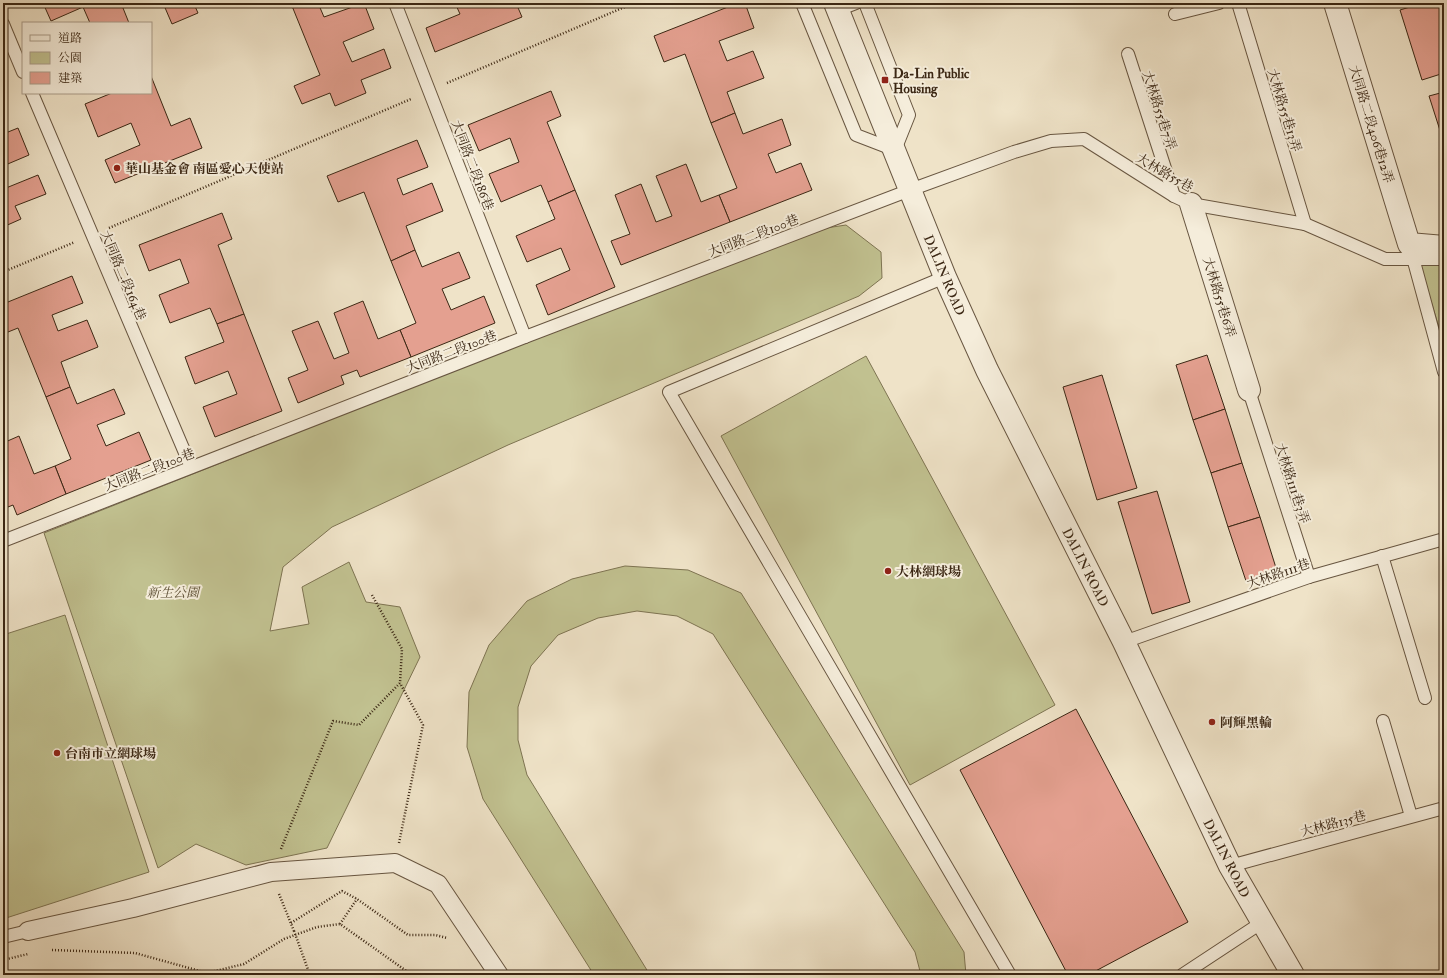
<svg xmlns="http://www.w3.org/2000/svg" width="1447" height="978" font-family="'IM FELL Double Pica','Noto Serif TC',serif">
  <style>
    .green { fill: #c1c190; stroke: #7e7452 }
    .building { fill: #e4a090; stroke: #3b2714 }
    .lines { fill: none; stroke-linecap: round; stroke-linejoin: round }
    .service-casing { stroke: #685641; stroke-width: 14 }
    .pedestrian-casing { stroke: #685641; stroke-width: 20 }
    .minor-casing { stroke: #685641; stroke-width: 24 }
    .path { stroke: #3b2714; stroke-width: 2.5; stroke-dasharray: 1 2; stroke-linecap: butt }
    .service { stroke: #f5eddb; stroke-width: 12 }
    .pedestrian { stroke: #f5eddb; stroke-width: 18 }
    .minor { stroke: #f5eddb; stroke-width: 22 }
    .path-bridge { stroke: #3b2714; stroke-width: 2.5; stroke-dasharray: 1 2; stroke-linecap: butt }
    .poi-dot { fill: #8f2418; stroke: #f5eddb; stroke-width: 1.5 }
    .labels { text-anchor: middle; stroke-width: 4; stroke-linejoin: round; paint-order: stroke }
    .poi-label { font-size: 13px; font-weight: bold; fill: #3b2714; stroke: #f5eddb; text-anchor: start }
    .street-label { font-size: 13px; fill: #3b2714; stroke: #f5eddb }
    .park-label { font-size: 13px; font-style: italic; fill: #5c4e33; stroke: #f5eddb }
  </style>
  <rect width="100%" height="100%" fill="#efe3c8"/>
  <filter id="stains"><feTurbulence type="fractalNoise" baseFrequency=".005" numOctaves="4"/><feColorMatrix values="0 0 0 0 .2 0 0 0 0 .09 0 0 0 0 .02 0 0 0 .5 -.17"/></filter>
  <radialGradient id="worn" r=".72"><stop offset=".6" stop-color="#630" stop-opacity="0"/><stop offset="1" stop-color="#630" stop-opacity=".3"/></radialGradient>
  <!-- green -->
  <g class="green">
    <path d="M846 225 881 252 882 278 859 296 508 445 332 527 283 567 270 631 309 624 302 587 349 562 366 602 400 607 420 657 327 848 246 865 196 844 158 868 44 533 806 231Z"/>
    <path d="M1420 265H1444V344Z"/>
    <path d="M866 356 1055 705 910 785 721 436Z"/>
    <path d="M625 566 688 570 741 593 964 952 966 975H921L915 952 713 634 677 616 637 611 598 618 558 635 531 666 518 707V740L527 775 650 975H594L483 799 467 747 469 692 489 645 527 601 572 579Z"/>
    <path d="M65 615 149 872 3 919V635Z"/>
  </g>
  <!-- building -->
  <g class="building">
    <path d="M43 3H121L129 23H90L83 7 51 21Z"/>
    <path d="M163 3H196L194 4 198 13 172 24Z"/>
    <path d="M298 3H318L324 17 364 3 374 29 343 42 352 62 384 49 391 68 361 80 366 93 335 106 330 93 302 104 294 86 320 75 292 6Z"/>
    <path d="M455 3H516L522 17 435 52 426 28 460 14Z"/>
    <path d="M738 3H745L754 28 719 41 727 61 753 51 764 78 727 92 735 113 711 123 685 54 664 62 654 36Z"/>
    <path d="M1423 3H1442L1444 8V73L1422 80 1400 10Z"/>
    <path d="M151 76 171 126 190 118 202 148 115 183 105 160 140 145 131 123 98 137 85 104 112 93H151Z"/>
    <path d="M551 91 561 116 547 122 575 190 548 202 541 185 501 202 489 174 519 162 510 138 479 151 468 125Z"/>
    <path d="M1444 92V143L1429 96Z"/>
    <path d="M735 113 743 134 782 119 791 145 768 154 776 173 801 163 812 190 730 222 719 195 737 188 711 123Z"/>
    <path d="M18 128 29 155 3 166V134Z"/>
    <path d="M417 140 428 167 397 179 403 195 432 183 443 211 406 226 415 250 391 261 364 192 338 202 327 176Z"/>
    <path d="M686 164 701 202 719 195 730 222 621 265 611 241 630 234 615 195 641 184 656 222 672 216 656 176Z"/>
    <path d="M38 175 46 194 15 206 21 219 3 227V180L6 188Z"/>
    <path d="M575 190 615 287 548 315 536 285 570 270 561 248 527 262 516 236 555 219 548 202Z"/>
    <path d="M222 213 232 239 218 245 244 314 217 324 210 308 170 323 159 295 189 283 180 259 149 271 139 245Z"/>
    <path d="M415 250 422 267 459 252 470 278 442 289 451 310 484 296 495 323 411 357 400 330 416 323 391 261Z"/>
    <path d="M72 276 83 303 52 315 58 331 87 320 98 347 61 362 70 387 46 397 18 328 3 334V304Z"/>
    <path d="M363 301 378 339 400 330 411 357 360 377 357 370 341 376 344 384 298 403 288 378 308 370 292 331 318 321 334 359 349 353 334 313Z"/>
    <path d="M244 314 282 411 215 437 203 407 237 394 228 371 195 384 185 357 224 342 217 324Z"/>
    <path d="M1207 355 1225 409 1193 420 1176 365Z"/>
    <path d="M1102 375 1137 488 1097 500 1063 387Z"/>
    <path d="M70 387 77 404 114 389 125 414 97 425 106 446 139 432 151 460 66 494 55 466 71 459 46 397Z"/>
    <path d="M1225 409 1242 463 1211 473 1193 420Z"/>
    <path d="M19 436 34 474 55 466 66 494 17 515 13 505 3 509V489L5 488 3 482V443Z"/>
    <path d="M1242 463 1260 517 1228 527 1211 473Z"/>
    <path d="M1157 491 1190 602 1152 614 1118 502Z"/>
    <path d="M1260 517 1277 571 1246 581 1228 527Z"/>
    <path d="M1076 709 1188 922 1088 975H1068L960 770Z"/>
  </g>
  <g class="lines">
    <!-- service casing -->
    <g class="service-casing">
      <g id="service">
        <path d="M395 3 525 337"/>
        <path d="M802 3 856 135 895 150 909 115 865 3"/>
        <path d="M1238 3 1305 224"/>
        <path d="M838 10 856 3"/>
        <path d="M1175 14 1219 3"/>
        <path d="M3 24 23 72"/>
        <path d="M1128 54 1174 196"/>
        <path d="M32 93 191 467"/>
        <path d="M1413 258 1444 372"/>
        <path d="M945 277 669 392 1010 975"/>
        <path d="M1251 397 1309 577"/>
        <path d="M3 541 525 337 910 190 1014 152 1051 141 1084 139 1174 196 1191 204 1305 224 1385 259H1444"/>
        <path d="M1382 556 1425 698"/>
        <path d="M1124 642 1309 577 1444 539"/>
        <path d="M1383 721 1411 816"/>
        <path d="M1230 866 1444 808"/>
        <path d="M3 937 28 931"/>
        <path d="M1182 975 1261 923"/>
      </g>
    </g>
    <!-- pedestrian casing -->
    <g class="pedestrian-casing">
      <path id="pedestrian" d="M28 931 133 908 271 872 395 863 438 884 499 975"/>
    </g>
    <!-- minor casing -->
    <g class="minor-casing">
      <g id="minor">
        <path d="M835 3 945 277 987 370 1124 642 1230 866 1293 975"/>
        <path d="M1335 3 1409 244 1444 247"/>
        <path d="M1191 204 1249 390"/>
      </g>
    </g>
    <!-- path -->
    <g class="path">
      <path d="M447 83 634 3"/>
      <path d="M109 228 411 99"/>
      <path d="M3 272 75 242"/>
      <path d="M399 843 423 725 400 683"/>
      <path d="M281 849 333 721 359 725 400 683 402 649 372 595"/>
      <path d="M279 894 294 931"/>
      <path d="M291 923 342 891 357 899 408 935H435L447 938"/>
      <path d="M340 924 357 899"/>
      <path d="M52 950 135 953 207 973 244 964 284 939 317 927 340 924 412 975"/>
      <path d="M3 960 28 954"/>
    </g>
    <!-- service -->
    <use href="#service" class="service"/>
    <!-- pedestrian -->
    <use href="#pedestrian" class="pedestrian"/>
    <!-- minor -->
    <use href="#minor" class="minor"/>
    <!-- path-bridge -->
    <path class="path-bridge" d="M294 931 310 975"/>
  </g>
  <!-- markers -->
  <g class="poi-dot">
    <rect x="881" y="76" width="8" height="8" rx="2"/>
    <circle cx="117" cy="168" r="4"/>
    <circle cx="888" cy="571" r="4"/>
    <circle cx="1212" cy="722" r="4"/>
    <circle cx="57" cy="753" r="4"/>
  </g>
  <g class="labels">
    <!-- poi labels -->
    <g class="poi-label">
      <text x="893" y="78">Da-Lin Public<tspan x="893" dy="15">Housing</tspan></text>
      <text x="125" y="173">華山基金會 南區愛心天使站</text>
      <text x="896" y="576">大林網球場</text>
      <text x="1220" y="727">阿輝黑輪</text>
      <text x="65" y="758">台南市立網球場</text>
    </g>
    <!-- street labels -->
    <g class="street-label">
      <text transform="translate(1160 110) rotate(72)" y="5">大林路55巷7弄</text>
      <text transform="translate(1285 110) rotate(73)" y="5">大林路55巷13弄</text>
      <text transform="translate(1372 124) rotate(73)" y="5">大同路二段406巷12弄</text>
      <text transform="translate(473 165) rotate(69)" y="5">大同路二段186巷</text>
      <text transform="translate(1165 172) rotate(30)" y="5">大林路55巷</text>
      <text transform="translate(753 235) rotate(-21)" y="5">大同路二段100巷</text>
      <text transform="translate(124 275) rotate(67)" y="5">大同路二段164巷</text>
      <text transform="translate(945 275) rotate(67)" y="5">DALIN ROAD</text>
      <text transform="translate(1220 297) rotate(73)" y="5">大林路55巷6弄</text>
      <text transform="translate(451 351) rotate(-21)" y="5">大同路二段100巷</text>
      <text transform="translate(149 469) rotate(-21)" y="5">大同路二段100巷</text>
      <text transform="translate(1293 483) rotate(72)" y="5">大林路111巷3弄</text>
      <text transform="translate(1086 567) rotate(63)" y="5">DALIN ROAD</text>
      <text transform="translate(1278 573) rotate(-19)" y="5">大林路111巷</text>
      <text transform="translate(1333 823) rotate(-15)" y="5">大林路135巷</text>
      <text transform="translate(1227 858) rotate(63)" y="5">DALIN ROAD</text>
    </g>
    <!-- park labels -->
    <g class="park-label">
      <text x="173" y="597">新生公園</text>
    </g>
  </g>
  <!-- margin -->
  <rect width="1447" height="978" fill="none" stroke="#efe3c8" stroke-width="16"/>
  <rect x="4" y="4" width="1439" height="970" fill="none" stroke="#3b2714" stroke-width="2"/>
  <rect x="8" y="8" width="1431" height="962" fill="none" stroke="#3b2714"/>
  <!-- legend -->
  <rect x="22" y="22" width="130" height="72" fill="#f5eddb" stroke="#ab9e8b"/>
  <rect x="30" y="35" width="20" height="6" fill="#f5eddb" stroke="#ab9e8b"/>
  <text x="58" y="42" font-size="12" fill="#3b2714">道路</text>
  <rect x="30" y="52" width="20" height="12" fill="#c1c190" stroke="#ab9e8b"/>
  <text x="58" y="62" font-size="12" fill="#3b2714">公園</text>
  <rect x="30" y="72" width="20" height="12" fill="#e4a090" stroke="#ab9e8b"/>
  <text x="58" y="82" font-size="12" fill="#3b2714">建築</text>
  <rect width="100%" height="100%" filter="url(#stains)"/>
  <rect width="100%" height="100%" fill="url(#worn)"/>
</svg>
